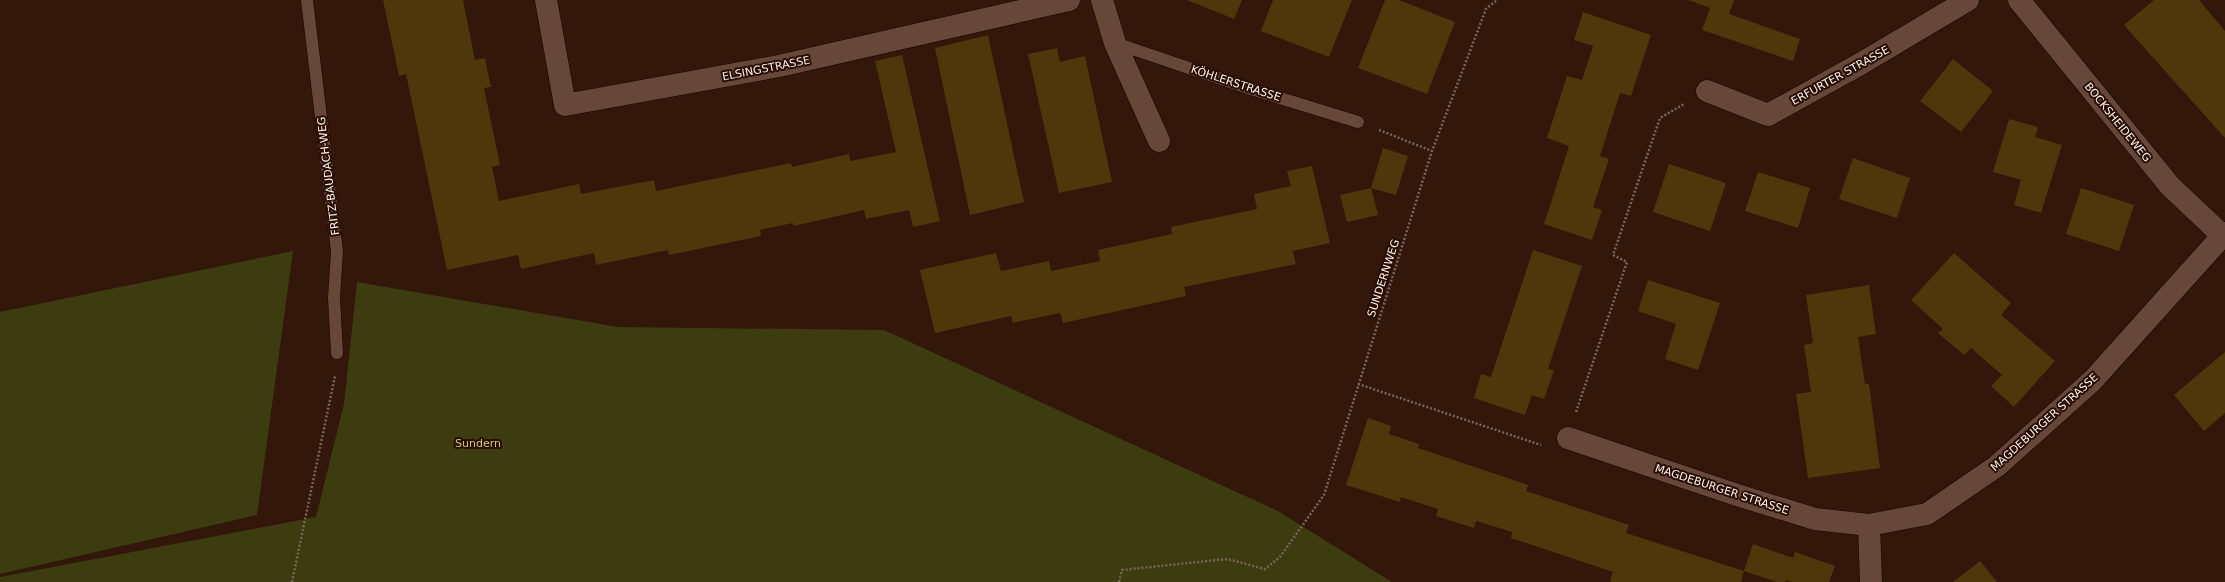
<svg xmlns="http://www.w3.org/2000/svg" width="2225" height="582" font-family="'DejaVu Sans',sans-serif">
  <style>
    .green { fill: #3c3c10 }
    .building { fill: #4f370c }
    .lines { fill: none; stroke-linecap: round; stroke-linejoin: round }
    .lane-casing { stroke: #180200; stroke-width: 13 }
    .street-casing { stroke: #180200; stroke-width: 23 }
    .path { stroke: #7b655b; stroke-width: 2.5; stroke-dasharray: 2 2; stroke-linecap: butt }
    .lane { stroke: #674739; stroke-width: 12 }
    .street { stroke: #674739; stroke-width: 22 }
    .labels { text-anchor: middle; stroke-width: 4; stroke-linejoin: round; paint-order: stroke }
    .street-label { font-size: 11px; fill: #fef1ec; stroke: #280d03 }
    .park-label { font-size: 11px; fill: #cbcc72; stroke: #280d03 }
  </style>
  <rect width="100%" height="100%" fill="#32170a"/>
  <!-- green -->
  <g class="green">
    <path d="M293 251 257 515 0 574V312Z"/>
    <path d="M357 282 618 327 884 330 1278 511 1392 582H0V577L316 517 344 404Z"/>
  </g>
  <!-- building -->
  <g class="building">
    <path d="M383 0H463L475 60 485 58 491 87 484 88 500 165 492 167 499 201 579 184 581 194 654 180 656 191 791 163 792 167 849 154 850 161 896 152 875 61 902 55 940 221 913 227 909 210 866 219 864 210 794 226 793 223 760 230 761 236 669 255 668 250 596 265 594 253 521 269 518 255 447 270 406 74 399 76Z"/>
    <path d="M1187 0H1242L1234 19Z"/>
    <path d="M1273 0H1352L1329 57 1261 31Z"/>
    <path d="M1385 0H1399L1455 22 1427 94 1358 68Z"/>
    <path d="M1688 0H1734L1729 14 1800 39 1793 61 1702 30 1710 8Z"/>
    <path d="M2154 0H2199L2225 31V138L2124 25Z"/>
    <path d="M1583 12 1651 35 1631 96 1620 93 1600 156 1609 159 1593 207 1602 210 1592 240 1544 224 1569 146 1547 138 1567 76 1582 80 1593 46 1574 40Z"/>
    <path d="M988 35 1024 202 970 215 935 48Z"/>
    <path d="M1057 48 1060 62 1085 56 1112 182 1059 193 1028 54Z"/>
    <path d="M1953 59 1993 91 1961 132 1920 101Z"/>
    <path d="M2009 119 2038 127 2035 137 2062 145 2041 213 2014 205 2021 180 1993 172Z"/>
    <path d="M1383 148 1408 156 1396 195 1371 188Z"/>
    <path d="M1853 158 1910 178 1897 218 1839 199Z"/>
    <path d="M1669 164 1726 183 1710 231 1653 212Z"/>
    <path d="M1312 166 1330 243 1293 251 1296 264 1184 287 1186 296 1063 323 1060 313 1013 323 1011 316 935 333 920 270 996 253 1001 271 1049 261 1051 271 1100 261 1098 250 1172 234 1171 227 1257 209 1254 194 1291 186 1287 171Z"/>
    <path d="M1758 172 1810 188 1798 228 1745 211Z"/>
    <path d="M1371 188 1378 215 1347 222 1340 195Z"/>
    <path d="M2081 188 2134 205 2119 251 2066 234Z"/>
    <path d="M1533 250 1582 266 1548 369 1554 370 1544 399 1532 395 1525 415 1474 398 1481 374 1491 377Z"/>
    <path d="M1954 253 2011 303 2001 315 2055 361 2014 407 1991 386 2002 375 1971 348 1964 355 1938 333 1943 329 1911 300Z"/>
    <path d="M1648 280 1720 303 1698 370 1665 359 1676 324 1638 311Z"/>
    <path d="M1869 285 1876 334 1858 337 1865 384H1869L1880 468 1808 478 1796 394 1811 392 1804 345 1813 343 1806 295Z"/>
    <path d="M2225 352V413L2204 431 2174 395Z"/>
    <path d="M1368 418 1391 426 1389 434 1419 444 1418 448 1528 485 1526 491 1629 525 1626 533 1744 571 1741 582H1612L1610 581 1613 572 1511 538 1512 532 1476 521 1474 528 1436 516 1438 509 1401 497 1400 502 1346 485Z"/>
    <path d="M1753 544 1793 558 1795 552 1835 566 1829 582H1792L1786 580 1785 582H1777L1744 571Z"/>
    <path d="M1980 561 1997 582H1953Z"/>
  </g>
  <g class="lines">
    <!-- lane casing -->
    <g class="lane-casing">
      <g id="lane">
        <path d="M307 0 337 251 334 298 337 353"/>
        <path d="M1115 43 1251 89 1358 122"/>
      </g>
    </g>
    <!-- street casing -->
    <g class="street-casing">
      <g id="street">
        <path d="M546 0 565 105 779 66 1069 0"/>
        <path d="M1102 0 1115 43 1159 141"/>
        <path d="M2019 0 2170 186 2225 238"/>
        <path d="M1707 91 1768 115 1862 63 1968 0"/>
        <path d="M1568 438 1737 495 1815 519 1869 525 1927 514 1997 466 2093 380 2225 233"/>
        <path d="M1869 525 1871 582"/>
      </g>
    </g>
    <!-- path -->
    <g class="path">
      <path d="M1379 130 1432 151"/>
      <path d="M1358 384 1541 445"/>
      <path d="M1576 412 1627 262 1613 255 1660 118 1684 104"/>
      <path d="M292 582 335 376"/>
      <path d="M1119 582 1122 570 1227 559 1265 569 1280 557 1324 495 1432 151 1486 9 1497 0"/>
    </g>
    <!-- lane -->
    <use href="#lane" class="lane"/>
    <!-- street -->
    <use href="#street" class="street"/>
  </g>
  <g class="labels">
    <!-- street labels -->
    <g class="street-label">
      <text transform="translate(766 68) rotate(-11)" y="4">ELSINGSTRASSE</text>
      <text transform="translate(1840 75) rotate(-29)" y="4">ERFURTER STRASSE</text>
      <text transform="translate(1236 83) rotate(18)" y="4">KÖHLERSTRASSE</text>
      <text transform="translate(2118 122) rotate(51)" y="4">BOCKSHEIDEWEG</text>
      <text transform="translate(328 176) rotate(-97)" y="4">FRITZ-BAUDACH-WEG</text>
      <text transform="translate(1383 278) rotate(-72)" y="4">SUNDERNWEG</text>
      <text transform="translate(2044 422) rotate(-42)" y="4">MAGDEBURGER STRASSE</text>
      <text transform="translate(1722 489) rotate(18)" y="4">MAGDEBURGER STRASSE</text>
    </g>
    <!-- park labels -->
    <g class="park-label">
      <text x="478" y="447">Sundern</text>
    </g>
  </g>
</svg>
